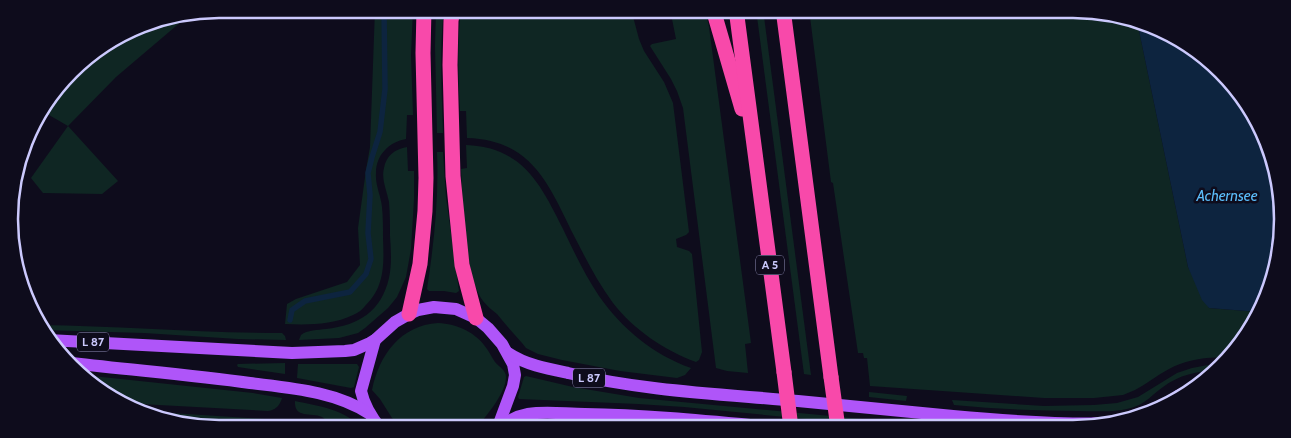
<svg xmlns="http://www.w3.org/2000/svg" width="1291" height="438" font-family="Cabin,sans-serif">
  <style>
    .green { fill: #0f2623 }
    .water { fill: #0d243f }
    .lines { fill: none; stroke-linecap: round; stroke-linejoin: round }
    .stream { stroke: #0d243f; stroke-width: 5.5 }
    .major { stroke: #af55f9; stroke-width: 12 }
    .highway { stroke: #f849aa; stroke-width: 15 }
    .highway-bridge { stroke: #f849aa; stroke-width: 15 }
    .labels { text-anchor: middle; stroke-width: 5; stroke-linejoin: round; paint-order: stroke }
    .shield { fill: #0e0c1c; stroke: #9290ba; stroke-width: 1 }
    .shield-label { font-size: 12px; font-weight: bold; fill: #cbc9fd }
    .water-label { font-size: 15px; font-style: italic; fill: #5bbcf9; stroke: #0e0c1c }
    .rim { fill: none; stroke: #cbc9fd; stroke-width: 2.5 }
  </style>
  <rect width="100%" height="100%" fill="#0e0c1c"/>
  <!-- green -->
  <g class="green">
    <path d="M375 9H413L411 55 413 115H407L406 139C389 142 376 155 376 173 375 185 381 196 382 207 383 217 383 228 383 238 384 264 385 287 365 306 362 310 358 313 353 315 333 325 307 325 285 324L287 304 296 299 347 282 360 265 358 228 366 170 370 147Z"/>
    <path d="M436 9H444C439 50 442 92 443 133H437L435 46Z"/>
    <path d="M461 9H631L639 39 644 51 664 82 673 103 689 232 686 235 676 239 677 247 689 251 692 254 702 352 699 360 696 362C664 350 634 330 613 303 596 280 584 255 571 230 547 180 529 140 467 138L466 111H460C458 77 457 42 461 9Z"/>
    <path d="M670 9H705L709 27 751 343 745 344 748 373 727 371 716 368 683 108 677 91 671 79 650 46 652 44 676 39Z"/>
    <path d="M756 9H763L811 375 804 374Z"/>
    <path d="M809 9H1072L1126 16 1137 21 1188 267 1209 308 1259 312 1254 324 1226 358C1207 356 1186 360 1169 369 1157 375 1147 384 1135 390L1123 395 1094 398H1044L870 386 867 358H864L863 353H858L833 183 831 182Z"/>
    <path d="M189 15 116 77 68 126 118 181 102 194 43 193 31 178 68 126 42 111 80 61 139 25Z"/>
    <path d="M466 145C523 147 541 185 563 229 574 252 585 275 599 296 622 329 654 355 691 368L685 375 677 378 620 371 562 360 538 354 526 348 522 343C514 334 505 324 497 314 492 310 487 306 483 301 464 276 463 201 461 169L467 168Z"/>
    <path d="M407 147 408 171H414V199L411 249 406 277 397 297 388 308 365 328 358 333 339 338 299 340 301 335C307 330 318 330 326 329 359 325 381 312 389 278 392 264 391 250 390 236 390 225 390 213 389 202 387 191 381 179 384 168 386 156 395 149 407 147Z"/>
    <path d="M437 152H443L446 197 459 291 456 293 444 291H429L427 289C434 243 439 198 437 152Z"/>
    <path d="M438 323C457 324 476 332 487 349 490 353 492 358 495 362 499 367 506 370 506 377 506 393 485 419 474 429H403L392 418 380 399 372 390C379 355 401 325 438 323Z"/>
    <path d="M39 325C120 326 201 333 282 333L285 336 286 340 238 339 144 333 42 330Z"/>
    <path d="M285 363V374L238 367 237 365 238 364Z"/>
    <path d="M298 364H357L359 367 354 387 351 388 297 378Z"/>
    <path d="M1208 365H1221L1217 370C1197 371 1179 375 1163 387 1153 394 1146 403 1134 407 1116 413 1096 411 1077 411 1036 411 995 409 954 405L952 400 1044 406 1094 405 1117 403 1138 397 1177 373 1192 368Z"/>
    <path d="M83 375 253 393 282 398C280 405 276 410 268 411L122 403 102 394Z"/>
    <path d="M526 376 573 387 639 398 958 428H898L684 407 638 404 519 399 518 397 524 377Z"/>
    <path d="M869 392 907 396 906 401 869 397Z"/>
    <path d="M295 401C318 406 346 409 362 429H334C330 425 327 420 322 417 311 412 294 419 295 401Z"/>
    <path d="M140 411 296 421 313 423 322 429H236L190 425 165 422Z"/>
    <path d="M589 425 666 428 529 429 560 426Z"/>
  </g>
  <!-- water -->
  <path class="water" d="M1137 21 1200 52 1254 114 1280 191 1275 273 1259 312 1209 308 1202 300 1188 267Z"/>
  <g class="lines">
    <!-- stream -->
    <g class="stream">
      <path d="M290 320 292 310 305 301 350 292 366 274 371 259 368 233 370 195 368 173 372 157 380 132 385 89 384 9"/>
      <path d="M281 428 282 429"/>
    </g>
    <!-- major -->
    <g class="major">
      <path d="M48 340 292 353 345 351 354 350 370 343 375 340 395 322 409 314 418 310 434 307 456 309 476 318 488 328 502 344 513 364 515 375 513 386 497 429"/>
      <path d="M375 340 361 391C364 405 372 418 381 429"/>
      <path d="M508 353C526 365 548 369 568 373 643 391 721 394 798 401 849 406 901 411 953 416 1007 421 1061 425 1116 423"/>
      <path d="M72 363C131 370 191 375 250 383 290 388 335 391 370 414"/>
      <path d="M1161 409 1178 396 1193 389"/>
      <path d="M497 429C506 422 517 416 528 414 546 411 566 414 585 414 651 415 717 422 783 428"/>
    </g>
    <!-- highway -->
    <g class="highway">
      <path d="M453 9 451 21 450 65 453 176 462 265 476 318"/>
      <path d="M713 9 742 109"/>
      <path d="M736 9 784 372"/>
      <path d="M783 9 831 377"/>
      <path d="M409 314 420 264 425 211 426 178 423 53 424 9"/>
    </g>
    <!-- highway-bridge -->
    <g class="highway-bridge">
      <path d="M784 372 791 428"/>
      <path d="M831 377 838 428"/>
    </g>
  </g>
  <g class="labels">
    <!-- shield labels -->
    <g class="shield">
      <rect x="756" y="255.5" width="28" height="19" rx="4"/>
      <rect x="77" y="332.5" width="32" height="19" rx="4"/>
      <rect x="573" y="368.5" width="32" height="19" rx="4"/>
    </g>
    <g class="shield-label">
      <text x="770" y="269">A 5</text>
      <text x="93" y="346">L 87</text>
      <text x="589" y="382">L 87</text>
    </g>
    <!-- water labels -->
    <g class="water-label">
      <text x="1227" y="201">Achernsee</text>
    </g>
  </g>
  <!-- crop -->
  <path d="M0 0H1291V438H0ZM219 18H1073A201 201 0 0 1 1274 219V219A201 201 0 0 1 1073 420H219A201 201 0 0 1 18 219V219A201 201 0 0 1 219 18Z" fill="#0e0c1c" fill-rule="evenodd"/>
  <path class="rim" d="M219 18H1073A201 201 0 0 1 1274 219V219A201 201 0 0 1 1073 420H219A201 201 0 0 1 18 219V219A201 201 0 0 1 219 18Z"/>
</svg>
